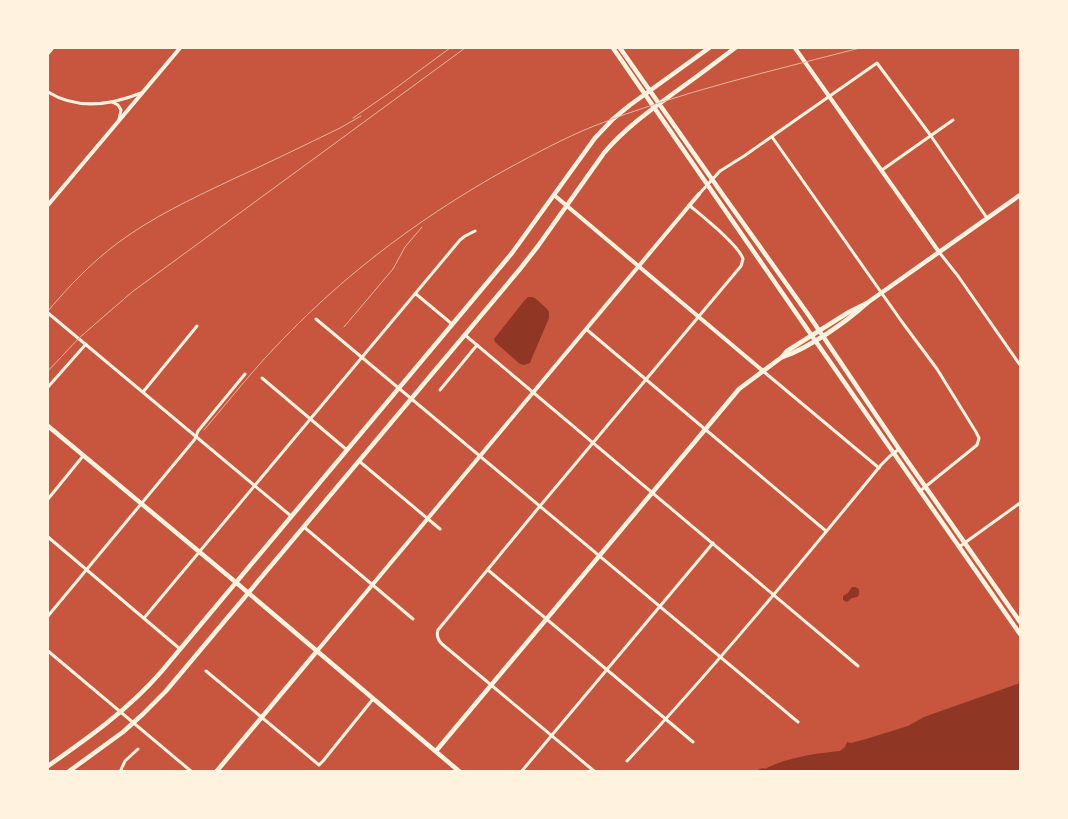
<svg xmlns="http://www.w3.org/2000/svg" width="1068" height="819" font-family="'Work Sans',sans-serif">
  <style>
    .water { fill: #8f3625 }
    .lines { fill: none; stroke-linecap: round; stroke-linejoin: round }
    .minor { stroke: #fff3e0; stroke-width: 3 }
    .tertiary { stroke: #fff3e0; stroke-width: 4 }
    .secondary { stroke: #fff3e0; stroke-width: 4.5 }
    .primary { stroke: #fff3e0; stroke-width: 4.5 }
    .rail { stroke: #e9b49f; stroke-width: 1 }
  </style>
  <rect width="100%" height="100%" fill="#c8553d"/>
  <!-- water -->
  <g class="water">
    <path d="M528 297H532L535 298 547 309 549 312V318L531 360 530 363 524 365 520 364 495 342 494 339 524 301Z"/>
    <path d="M852 587H855L859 589V595L857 597 852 598 847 602 843 600V596L848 593Z"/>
    <path d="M1020 683V771H755H758L759 769 764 768 765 769C785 758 817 753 840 751L845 747 847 742 851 743 866 739 908 726 924 717Z"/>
  </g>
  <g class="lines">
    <!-- minor -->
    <g class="minor">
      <path d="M48 92C77 110 111 105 141 93"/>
      <path d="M112 102 118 105 121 110 119 119"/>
      <path d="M772 137 902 322 937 369 976 432 979 438 977 445 920 491"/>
      <path d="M882 170 953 120"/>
      <path d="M699 194 720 171 744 156 877 63 931 136 987 218"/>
      <path d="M939 252 958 276 1020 365"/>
      <path d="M416 294 452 324"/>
      <path d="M48 313 291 516"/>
      <path d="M316 319 798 722"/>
      <path d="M586 329 826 531"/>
      <path d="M465 335 858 666"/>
      <path d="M763 371 879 468"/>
      <path d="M262 378 347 450"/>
      <path d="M48 387 86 344"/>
      <path d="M440 390 477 345"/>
      <path d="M143 392 197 326"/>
      <path d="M359 461 440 529"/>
      <path d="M48 499 83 456"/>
      <path d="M304 527 413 619"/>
      <path d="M48 537 180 649"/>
      <path d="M959 547 1020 503"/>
      <path d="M488 570 693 742"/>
      <path d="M48 616 195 439 198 431 245 374"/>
      <path d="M144 618 460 240 465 236 475 231"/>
      <path d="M48 651 192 772"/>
      <path d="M206 671 319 765 323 761 373 699"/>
      <path d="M627 761C716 666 799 565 881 465L890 456 899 449"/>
      <path d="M594 771 442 644C438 640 436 636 438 630L535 512 741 266 743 259C739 245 702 216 689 205"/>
      <path d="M120 772 125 761 138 749"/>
      <path d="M521 772 713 543"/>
    </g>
    <!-- tertiary -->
    <g class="tertiary">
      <path d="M795 48 939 252"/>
      <path d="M48 53 52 48"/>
      <path d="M554 195 763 371"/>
      <path d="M48 205 180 48"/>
      <path d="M317 651 699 194"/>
    </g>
    <!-- secondary -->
    <g class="secondary">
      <path d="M783 357C810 347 845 323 867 303L1020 195"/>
      <path d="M48 426 226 574 460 772"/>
      <path d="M436 751 739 389 782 357 787 351 849 312 867 303"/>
      <path d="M216 772 317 651"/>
    </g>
    <!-- primary -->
    <g class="primary">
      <path d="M613 48 812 336 1020 634"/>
      <path d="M620 48 723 195 810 317 899 449 1020 622"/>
      <path d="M48 766C88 738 128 710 161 672L512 253 595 138 613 119 630 105 709 48"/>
      <path d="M68 772 123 732 143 714 166 691 520 269 538 246 604 153C625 128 652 109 678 90 698 76 716 62 735 48"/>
    </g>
    <!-- rail -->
    <g class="rail">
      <path d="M353 118 389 93 450 48"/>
      <path d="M48 311C69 286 92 262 119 242 153 217 191 199 229 181 266 164 303 146 340 128L361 116"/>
      <path d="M344 327 387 276 393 269 405 247 422 227"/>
      <path d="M48 371 79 338 132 292 465 48"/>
      <path d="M204 430C231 398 257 365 286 336 351 269 426 214 507 169 535 154 564 138 594 126 680 92 771 71 860 48"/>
    </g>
  </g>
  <!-- border -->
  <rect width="1068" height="819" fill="none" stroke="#fff3e0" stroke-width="98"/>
</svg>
